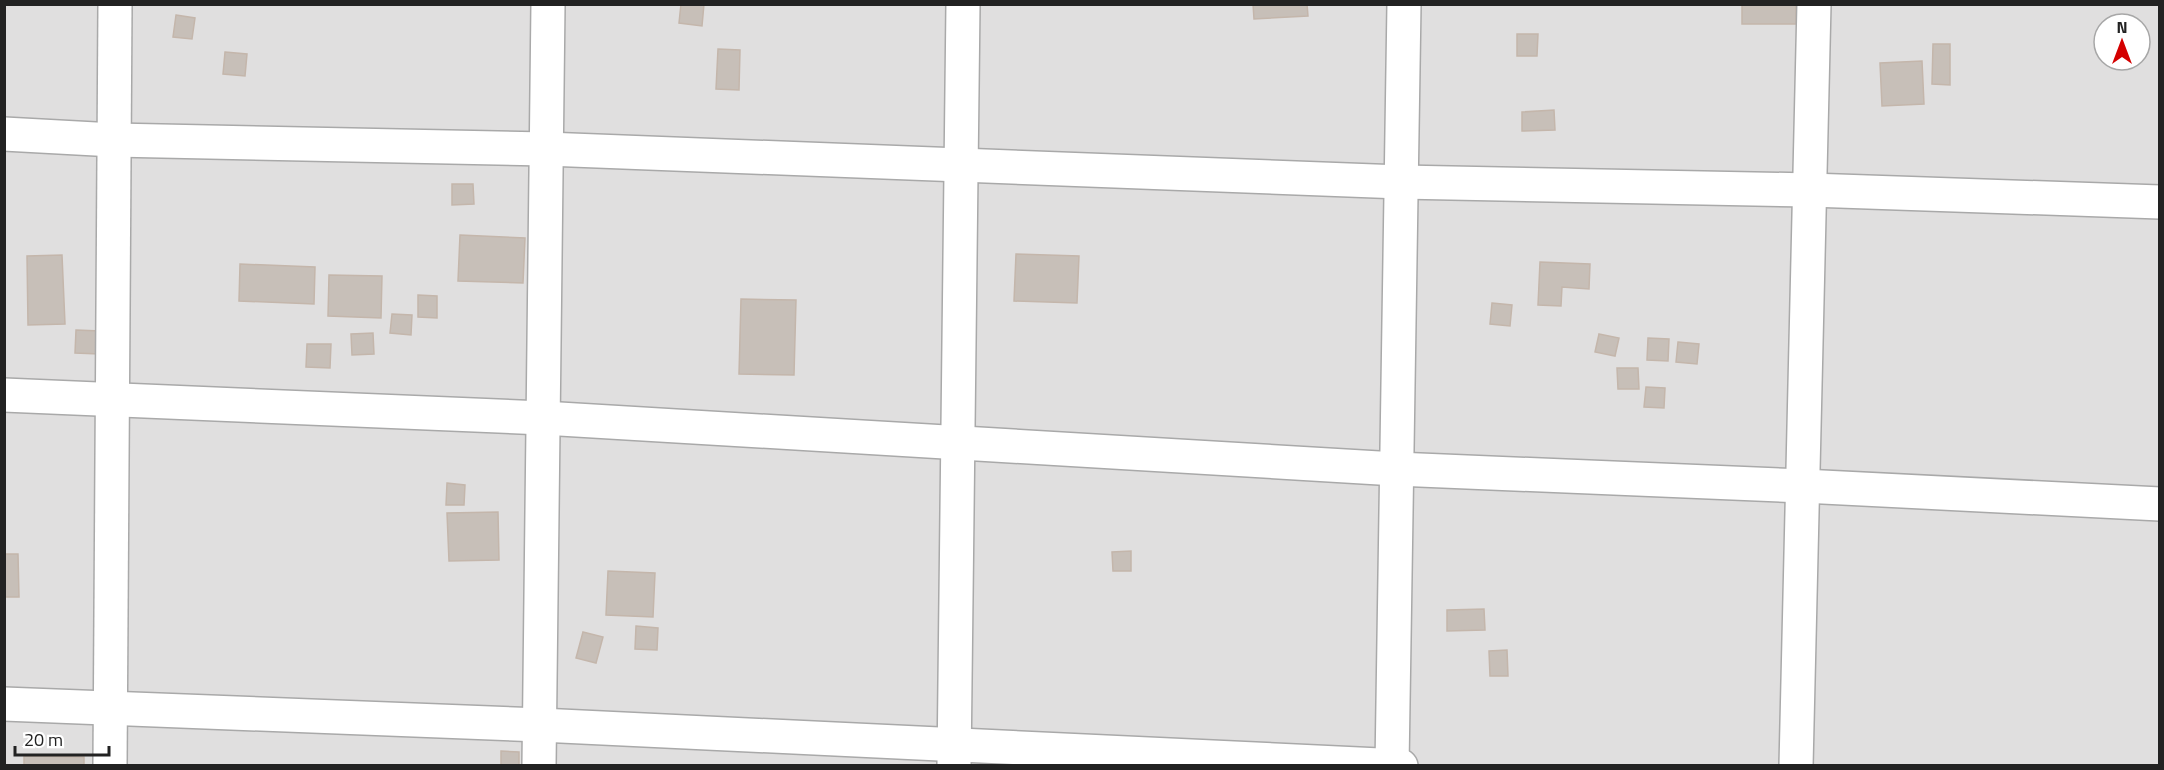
<svg xmlns="http://www.w3.org/2000/svg" width="2164" height="770" font-family="'Titillium Web',sans-serif">
  <style>
    .residential { fill: #e0dfdf; fill-rule: evenodd }
    .building { fill: #c7bfb8; stroke: #c4b6ab; stroke-width: 1.5 }
    .lines { fill: none; stroke-linecap: round; stroke-linejoin: round }
    .minor-casing { stroke: #a9a9a9; stroke-width: 36 }
    .minor { stroke: #fff; stroke-width: 33 }
  </style>
  <rect width="100%" height="100%" fill="#f2efe9"/>
  <!-- residential -->
  <path class="residential" d="M5 5H2159V765H5ZM2104 24H2140V60H2104Z"/>
  <!-- building -->
  <g class="building">
    <path d="M681 4H704L702 26 679 23Z"/>
    <path d="M1253 4H1307L1308 16 1254 19Z"/>
    <rect x="1742" y="4" width="54" height="20"/>
    <path d="M176 15 195 18 192 39 173 37Z"/>
    <path d="M1517 34H1538L1537 56H1517Z"/>
    <path d="M1933 44H1950V85L1932 84Z"/>
    <path d="M718 49 740 50 739 90 716 89Z"/>
    <path d="M225 52 247 54 245 76 223 74Z"/>
    <path d="M1922 61 1924 104 1882 106 1880 63Z"/>
    <path d="M1554 110 1555 130 1522 131V112Z"/>
    <path d="M452 184H473L474 204 452 205Z"/>
    <path d="M460 235 525 238 523 283 458 281Z"/>
    <path d="M1016 254 1079 256 1077 303 1014 301Z"/>
    <path d="M62 255 65 324 28 325 27 256Z"/>
    <path d="M1540 262 1590 264 1589 289 1562 287 1561 306 1538 305Z"/>
    <path d="M240 264 315 267 314 304 239 301Z"/>
    <path d="M329 275 382 276 381 318 328 316Z"/>
    <path d="M418 295 437 296V318L418 317Z"/>
    <path d="M741 299 796 300 794 375 739 374Z"/>
    <path d="M1492 303 1512 305 1510 326 1490 324Z"/>
    <path d="M392 314 412 315 411 335 390 333Z"/>
    <path d="M76 330 100 331 99 354 75 353Z"/>
    <path d="M373 333 374 354 352 355 351 334Z"/>
    <path d="M1599 334 1619 338 1615 356 1595 352Z"/>
    <path d="M1648 338 1669 339 1668 361 1647 360Z"/>
    <path d="M1678 342 1699 344 1697 364 1676 362Z"/>
    <path d="M307 344H331L330 368 306 367Z"/>
    <path d="M1617 368H1638L1639 389H1618Z"/>
    <path d="M1646 387 1665 388 1664 408 1644 407Z"/>
    <path d="M447 483 465 485 464 505H446Z"/>
    <path d="M498 512 499 560 449 561 447 513Z"/>
    <path d="M1131 551V571H1113L1112 552Z"/>
    <path d="M4 554H18L19 597H4Z"/>
    <path d="M608 571 655 573 653 617 606 615Z"/>
    <path d="M1484 609 1485 630 1447 631V610Z"/>
    <path d="M636 626 658 628 657 650 635 649Z"/>
    <path d="M583 632 603 637 596 663 576 658Z"/>
    <path d="M1507 650 1508 676H1490L1489 651Z"/>
    <path d="M501 751 519 752V766H501Z"/>
    <path d="M24 756 84 757V766H24Z"/>
  </g>
  <g class="lines">
    <!-- minor casing -->
    <g class="minor-casing">
      <g id="minor">
        <path d="M4 134 114 140 546 149 1401 182 1810 190 2160 202"/>
        <path d="M4 395 543 418 1396 469 1803 486 2160 504"/>
        <path d="M4 704 540 725 1401 766"/>
        <path d="M110 766 115 4"/>
        <path d="M539 766 548 4"/>
        <path d="M954 766 963 4"/>
        <path d="M1392 766 1404 4"/>
        <path d="M1796 766 1814 4"/>
      </g>
    </g>
    <!-- minor -->
    <use href="#minor" class="minor"/>
  </g>
  <!-- border -->
  <rect width="2164" height="770" fill="none" stroke="#222222" stroke-width="12"/>
  <!-- north arrow -->
  <g transform="translate(2122 42)"><circle r="28" fill="#ffffff" stroke="#a7a7a7" stroke-width="1.5"/>
  <path d="M0-4.5L10 22L0 15L-10 22Z" fill="#d40000"/>
  <text y="-9" font-size="16" font-weight="bold" text-anchor="middle" fill="#222222">N</text>
  </g>
  <!-- scale -->
  <path d="M15 746v9h94v-9" fill="none" stroke="#222222" stroke-width="3"/>
  <text x="24" y="746" font-size="18" fill="#222222" stroke="#ffffff" stroke-width="4.5" paint-order="stroke">20 m</text>
</svg>
